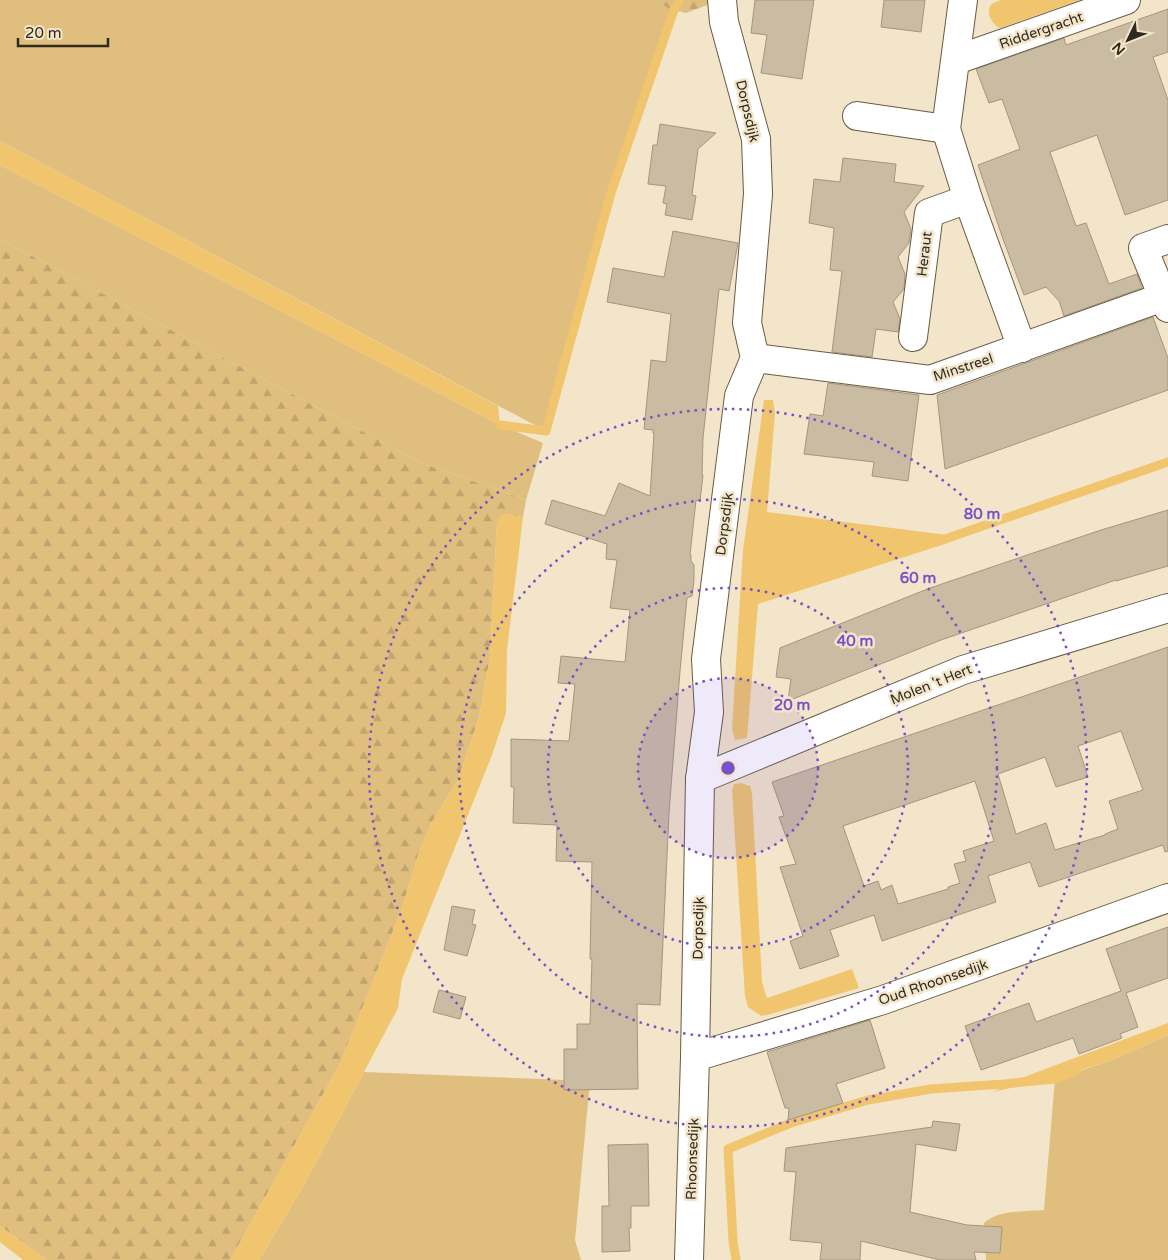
<svg xmlns="http://www.w3.org/2000/svg" width="1168" height="1260" font-family="'Varela Round',sans-serif">
  <style>
    .grass { fill: #e0be7e }
    .forest { fill: url(#forest-firs) }
    .water { fill: #f0c56e }
    .lines { fill: none; stroke-linecap: round; stroke-linejoin: round }
    .stream { stroke: #f0c56e; stroke-width: 9 }
    .building { fill: #cabca2; stroke: #a4967d; fill-rule: evenodd }
    .minor-casing { stroke: #675b43; stroke-width: 30 }
    .tertiary-casing { stroke: #675b43; stroke-width: 30 }
    .minor { stroke: #fff; stroke-width: 28 }
    .tertiary { stroke: #fff; stroke-width: 28 }
    .ring { fill: none; stroke: #7651ca; stroke-width: 2.5; stroke-dasharray: 2.5 5 }
    .labels { text-anchor: middle; stroke-width: 5; stroke-linejoin: round; paint-order: stroke }
    .street-label { font-size: 14px; fill: #2f2a20; stroke: #f3e5c9 }
    .centre { fill: #7651ca; stroke: #f3e5c9; stroke-width: 2.5 }
    .ring-label { font-size: 15px; text-anchor: middle; font-weight: bold; fill: #7651ca; stroke: #f3e5c9; stroke-width: 5; stroke-linejoin: round; paint-order: stroke }
  </style>
  <defs>
    <pattern id="forest-firs" width="22" height="20" patternUnits="userSpaceOnUse" patternTransform="scale(1.25)"><rect width="22" height="20" fill="#e0be7e"/><path d="M5 1l3.5 6h-7zM16 11l3.5 6h-7z" fill="#c0a36d"/></pattern>
  </defs>
  <rect width="100%" height="100%" fill="#f3e5c9"/>
  <!-- grass -->
  <g class="grass">
    <path d="M0 0H654L674 10 611 193 546 431 0 141Z"/>
    <path d="M0 165 500 425 543 443 526 500 422 463 0 239Z"/>
    <path d="M1168 1035V1260H986L984 1223C999 1209 1025 1212 1044 1210L1055 1079 1112 1060Z"/>
    <path d="M364 1072 590 1081 575 1240 581 1260H259L305 1183Z"/>
  </g>
  <!-- forest -->
  <g class="forest">
    <path d="M654 0H709L710 4 686 13 670 9Z"/>
    <path d="M0 239 422 463 526 500 523 517 504 514 497 523 490 657 479 718 457 782 432 822 419 852 401 911 340 1064 230 1260H47L0 1226Z"/>
  </g>
  <!-- water -->
  <g class="water">
    <path d="M1001 0H1080L1000 28C993 25 986 14 990 6 992 3 998 1 1001 0Z"/>
    <path d="M0 141 498 406 500 425 0 165Z"/>
    <path d="M764 400H773L775 413 767 512 947 535 948 543 758 604 747 738 735 740 732 729 743 550Z"/>
    <path d="M504 514 523 517 507 650 506 713 492 755 402 979 398 1008 305 1183 259 1260H230L340 1064 401 911 419 852 432 822 457 782 479 718 490 657 497 523 500 516Z"/>
    <path d="M741 783 750 786 752 793 762 982 767 998 852 969 859 988 767 1015 761 1016 748 1007 745 996 732 790 734 784Z"/>
    <path d="M1168 1023V1035L1112 1060 1058 1077 993 1092 1008 1085 1012 1087 1016 1084V1080Z"/>
    <path d="M0 1226 47 1260H23L0 1242Z"/>
  </g>
  <g class="lines">
    <!-- stream -->
    <g class="stream">
      <path d="M500 425 546 431 611 193 674 10 680 0"/>
      <path d="M948 538 1168 462"/>
      <path d="M736 1260 733 1241 728 1149 791 1123 868 1100 931 1089 1004 1084 1055 1079 1077 1070"/>
    </g>
  </g>
  <!-- building -->
  <g class="building">
    <path d="M755 0H814L802 79 761 73 767 35 751 33Z"/>
    <path d="M884 0H925L921 32 881 27Z"/>
    <path d="M1168 9V52L1153 57 1168 100V200L1125 215 1097 135 1050 152 1076 226 1086 223 1109 284 1137 274 1142 288 1064 316 1059 301 1046 287 1024 295 1003 239 978 165 1020 149 1002 99 989 103 976 69 1064 38 1066 45Z"/>
    <path d="M660 124 716 133 698 149 692 195 696 196 692 220 665 215 667 204 663 203 666 186 648 184 653 145H657Z"/>
    <path d="M843 158 896 164 894 182 924 186 904 212 911 229 909 243 898 257 905 274 904 289 893 302 900 319 898 332 876 329 872 357 832 352 842 271 830 270 834 228 809 223 814 179 840 182Z"/>
    <path d="M673 231 738 243 729 291 719 289 703 438 702 475H703L700 501 696 500 690 555H691V561L694 565V580L692 596 687 598 680 671 669 813 660 1005 637 1004 638 1089 564 1090V1049H577V1024H590L592 959H590L592 862 556 861 557 825 513 823 514 787H511V739L569 741 575 684 558 683 561 656 625 662 630 610 610 608 617 560 606 559 607 544 545 524 552 500 605 516 619 483 650 496 654 433H653V430L644 429 651 360 666 362 671 314 607 302 613 268 664 277Z"/>
    <path d="M1153 317 1168 358V390L945 469 937 395Z"/>
    <path d="M828 383 919 395 908 481 872 476 874 462 804 454 810 414 823 416Z"/>
    <path d="M1168 510V566L1116 581V580L941 640 788 701 791 679 776 677 780 648 930 588 1101 530Z"/>
    <path d="M1168 647V851L1165 852 1163 845 1039 887 1030 862 988 876 996 902 882 941 874 915 830 930 839 956 800 969 790 941 803 936 780 867 796 864 779 817 784 816 772 782ZM1121 731 1143 790 1109 801 1118 829 1105 834V835L1055 850 1046 823 1016 834 998 774 1045 757 1056 787 1088 777 1078 746ZM975 781 994 841 963 851 966 861 954 864 960 883 948 887V889L898 904 892 885 881 890 878 881 864 886 843 826Z"/>
    <path d="M452 906 475 910 472 924 476 925 467 956 444 950Z"/>
    <path d="M1168 927V978L1126 993 1138 1027 1120 1034 1122 1038 1079 1054 1073 1038 981 1070 965 1026 1029 1003 1036 1022 1121 991 1106 949Z"/>
    <path d="M439 990 466 997 460 1019 433 1012Z"/>
    <path d="M870 1020 885 1068 836 1084 843 1103 788 1120 789 1108H785L767 1052Z"/>
    <path d="M933 1121 960 1124 956 1151 916 1144 910 1212 967 1225 1002 1227 1000 1253 974 1252 976 1260H940L861 1241 860 1260H820L822 1243 790 1240 796 1172 784 1171 786 1148 932 1127Z"/>
    <path d="M648 1144 649 1206H631V1228H629L630 1251 602 1252V1206H609L608 1145Z"/>
  </g>
  <g class="lines">
    <!-- minor casing -->
    <g class="minor-casing">
      <g id="minor">
        <path d="M963 0 946 129 968 199 1022 348"/>
        <path d="M956 60 1126 0"/>
        <path d="M857 116 946 129"/>
        <path d="M1163 297 1143 248 1168 239"/>
        <path d="M913 337 929 213 968 199"/>
        <path d="M755 358 930 380 1163 297 1168 308"/>
        <path d="M700 779 963 670 1168 608"/>
        <path d="M695 1057 883 1000 1168 898"/>
      </g>
    </g>
    <!-- tertiary casing -->
    <g class="tertiary-casing">
      <path id="tertiary" d="M689 1260 695 1057 700 779 709 712 706 659 739 396 755 358 747 323 758 194 756 139 724 22 722 0"/>
    </g>
    <!-- minor -->
    <use href="#minor" class="minor"/>
    <!-- tertiary -->
    <use href="#tertiary" class="tertiary"/>
  </g>
  <!-- distance rings -->
  <circle cx="728" cy="768" r="90" fill="#7651ca" fill-opacity=".12"/>
  <g class="ring">
    <circle cx="728" cy="768" r="90"/>
    <circle cx="728" cy="768" r="180"/>
    <circle cx="728" cy="768" r="269"/>
    <circle cx="728" cy="768" r="359"/>
  </g>
  <g class="labels">
    <!-- street labels -->
    <g class="street-label">
      <text transform="translate(1041 30) rotate(-19)" y="5">Riddergracht</text>
      <text transform="translate(748 111) rotate(77)" y="5">Dorpsdijk</text>
      <text transform="translate(924 254) rotate(-83)" y="5">Heraut</text>
      <text transform="translate(963 367) rotate(-18)" y="5">Minstreel</text>
      <text transform="translate(724 524) rotate(-83)" y="5">Dorpsdijk</text>
      <text transform="translate(931 684) rotate(-22)" y="5">Molen 't Hert</text>
      <text transform="translate(698 928) rotate(-89)" y="5">Dorpsdijk</text>
      <text transform="translate(933 982) rotate(-19)" y="5">Oud Rhoonsedijk</text>
      <text transform="translate(692 1159) rotate(-88)" y="5">Rhoonsedijk</text>
    </g>
  </g>
  <circle cx="728" cy="768" r="8" class="centre"/>
  <g class="ring-label">
    <text x="982" y="519">80 m</text>
    <text x="918" y="583">60 m</text>
    <text x="855" y="646">40 m</text>
    <text x="792" y="710">20 m</text>
  </g>
  <!-- north arrow -->
  <g transform="translate(1128 40) rotate(227)" stroke="#f3e5c9" stroke-width="4" paint-order="stroke">
  <path d="M0-4L9 19L0 12L-9 19Z" fill="#2f2a20"/>
  <text y="-8" font-size="14" font-weight="bold" text-anchor="middle" fill="#2f2a20">N</text>
  </g>
  <!-- scale -->
  <path d="M18 38v8h90v-8" fill="none" stroke="#2f2a20" stroke-width="2.5"/>
  <text x="25" y="38" font-size="15" fill="#2f2a20" stroke="#f3e5c9" stroke-width="4" paint-order="stroke">20 m</text>
</svg>
